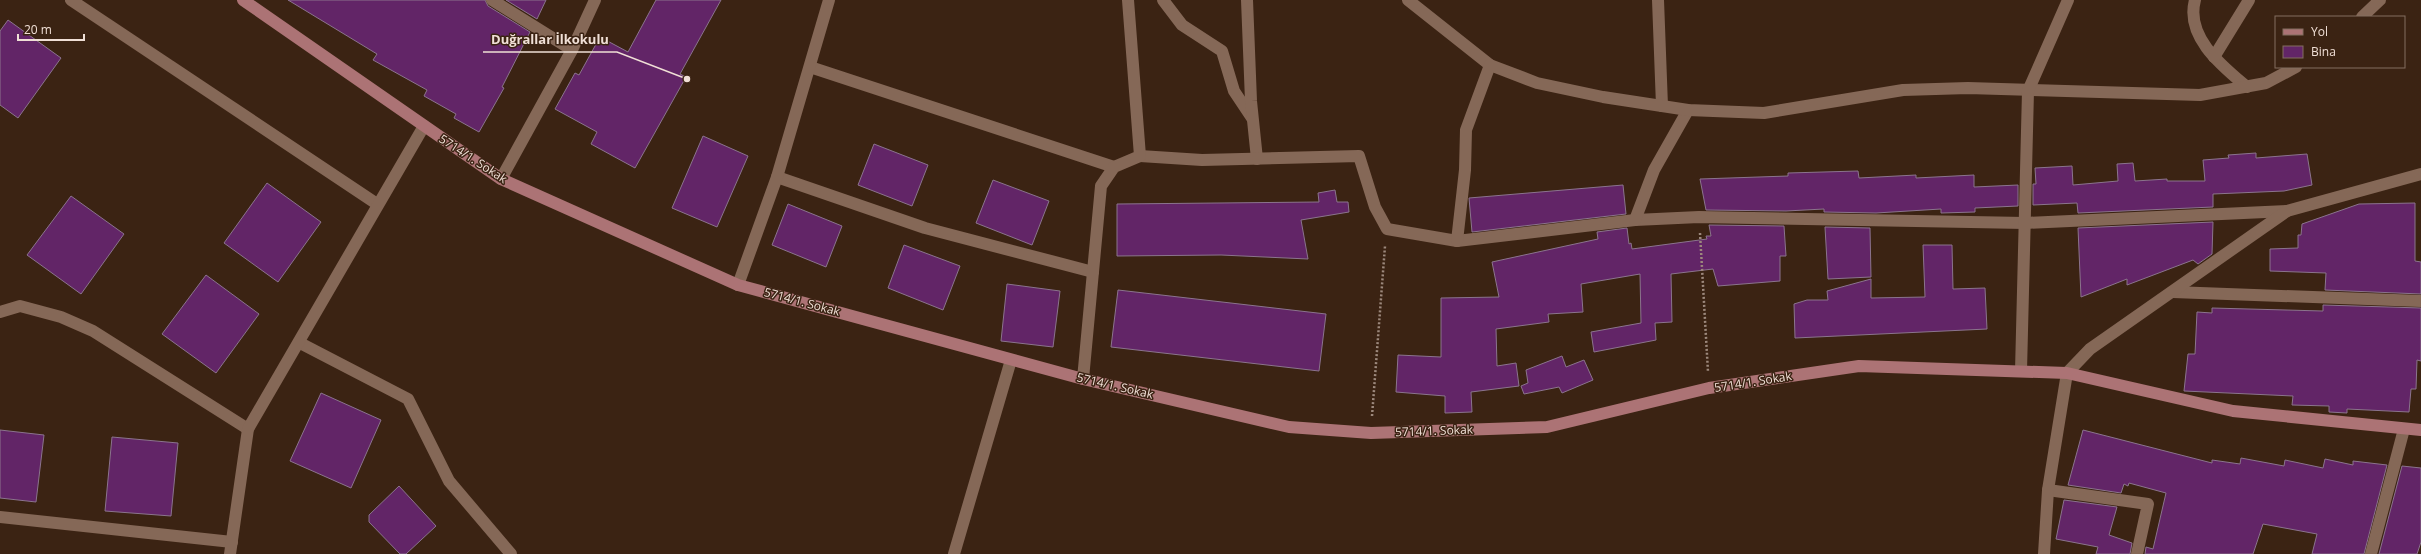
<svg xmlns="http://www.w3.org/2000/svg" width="2421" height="554" font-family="'Open Sans',sans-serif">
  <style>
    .building { fill: #622567; stroke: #8b748d }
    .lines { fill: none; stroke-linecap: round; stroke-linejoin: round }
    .path { stroke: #9c887c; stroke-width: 2.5; stroke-dasharray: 2 2; stroke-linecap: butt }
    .minor { stroke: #856857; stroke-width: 12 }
    .major { stroke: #ac7375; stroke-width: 12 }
    .labels { text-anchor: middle; stroke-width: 3; stroke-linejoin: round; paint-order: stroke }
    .street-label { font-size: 12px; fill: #f0dfd6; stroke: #3b2313 }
    .leader { fill: none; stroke: #f0dfd6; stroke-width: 1.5 }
    .callout-dot { fill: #f0dfd6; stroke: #3b2313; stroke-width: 1.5 }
    .callout-label { font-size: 13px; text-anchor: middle; font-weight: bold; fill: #f0dfd6; stroke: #3b2313; stroke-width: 3; stroke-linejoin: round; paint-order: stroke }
  </style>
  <rect width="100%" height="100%" fill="#3b2313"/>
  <!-- building -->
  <g class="building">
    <path d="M288 0H485L488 6 530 32 502 87 504 88 479 132 454 118 456 114 424 96 427 90 373 60 377 54Z"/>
    <path d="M506 0H546L537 19Z"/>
    <path d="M656 0H721L680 74 686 77 635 168 591 144 597 132 555 109 575 73 579 75 600 37 628 52Z"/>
    <path d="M8 20 61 58 18 118 0 105V31Z"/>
    <path d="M703 136 748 156 717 227 672 208Z"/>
    <path d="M874 144 928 165 912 206 858 185Z"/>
    <path d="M2256 153V158L2307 154 2312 185 2284 191 2213 194V207L2078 213 2077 203 2033 205V184H2036L2035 168 2072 166 2073 185 2118 181 2117 164 2133 163 2135 181 2167 179V181H2205L2203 160 2229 158 2228 155Z"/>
    <path d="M1858 171 1859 178 1916 175V178L1974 175V187L2018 185V206L1975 208V212L1941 213V209L1876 213 1824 212V209L1786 211 1706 210 1700 179 1788 176V173Z"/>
    <path d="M993 180 1049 201 1032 245 976 223Z"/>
    <path d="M267 183 321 222 278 282 224 243Z"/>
    <path d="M1623 185 1626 214 1472 232 1469 198Z"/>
    <path d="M1335 190 1337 202H1348L1349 212 1301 220 1308 259 1221 255 1117 256V204L1319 202 1318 193Z"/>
    <path d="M71 196 124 234 81 294 27 255Z"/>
    <path d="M2415 203V261L2421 262V294L2325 290 2326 273 2270 271V249L2298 248V235H2301L2302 224 2359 204Z"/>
    <path d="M788 204 842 226 826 267 772 245Z"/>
    <path d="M2213 222 2212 254 2198 264 2193 260 2127 285V279L2081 297 2078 228Z"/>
    <path d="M1709 225 1784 226 1786 256H1780V281L1718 286 1713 269 1671 274 1672 322 1655 323 1656 340 1594 352 1591 332 1641 323 1640 274 1581 284 1583 312 1548 314 1549 322 1496 329 1497 366 1516 363 1519 386 1471 392 1472 412 1445 413V396L1396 392 1398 355 1441 357V298L1499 297 1492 262 1598 239 1597 232 1627 228 1629 244 1631 243 1632 249 1707 239 1706 236H1711Z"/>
    <path d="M1825 227 1870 228 1871 277 1828 279Z"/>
    <path d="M904 245 960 266 943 310 888 288Z"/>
    <path d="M1923 245H1952L1953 289 1985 288 1987 329 1795 338 1794 304 1807 300H1828L1827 291 1871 279V298L1925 297Z"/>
    <path d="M206 275 259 314 216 373 162 334Z"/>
    <path d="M1007 284 1060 291 1053 347 1001 341Z"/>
    <path d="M1118 290 1326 314 1319 371 1111 347Z"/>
    <path d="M2323 305 2421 308V361L2417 360 2416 389H2411L2409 412 2347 409V413L2329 412V406L2292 405 2293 396 2184 391 2188 354H2195L2197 312 2212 313V308L2323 311Z"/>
    <path d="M1562 356 1566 367 1584 360 1593 380 1562 393 1559 387 1524 394 1521 386 1528 383 1526 370Z"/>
    <path d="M321 393 381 420 351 488 290 461Z"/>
    <path d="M0 430 44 435 36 502 0 498Z"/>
    <path d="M2083 430 2212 463V460L2240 464 2241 458 2284 466 2285 460 2323 468 2325 459 2353 465V461L2387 465 2364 554H2312L2317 534 2263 524 2253 554H2145L2146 547 2153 549 2166 493 2129 483 2128 486 2124 484 2121 493 2068 485Z"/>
    <path d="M112 437 178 443 171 516 105 511Z"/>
    <path d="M2402 466 2421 468V542L2417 554H2379Z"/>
    <path d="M399 486 436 526 406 554H400L369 522V515Z"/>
    <path d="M2064 500 2117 507 2109 535 2132 543 2130 554H2096L2098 547 2056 539Z"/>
  </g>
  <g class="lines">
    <!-- path -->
    <g class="path">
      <path d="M1700 233 1708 372"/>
      <path d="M1372 416 1385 246"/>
    </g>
    <!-- minor -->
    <g class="minor">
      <path d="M71 0 377 204"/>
      <path d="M492 0 572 50"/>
      <path d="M1163 0 1182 25 1222 51 1234 91 1252 118"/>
      <path d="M1247 0 1251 101 1257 159"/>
      <path d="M1408 0 1490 65"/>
      <path d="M1658 0 1662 106"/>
      <path d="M2195 0C2185 37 2222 66 2247 87"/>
      <path d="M2362 17 2380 0"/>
      <path d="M2214 57 2249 0"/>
      <path d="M810 67 1114 167"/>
      <path d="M1140 156 1202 160 1359 156 1375 207 1387 229 1457 241 1635 220 1699 217 2025 223 2287 211"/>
      <path d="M777 177 925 228 1093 272"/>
      <path d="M501 179 572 50 595 0"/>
      <path d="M1635 220 1654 170 1688 110"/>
      <path d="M1457 241 1465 170 1466 130 1490 65 1537 83 1603 97 1688 110 1764 113 1903 90 1968 88 2200 95 2266 83 2296 67"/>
      <path d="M738 285 777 177 829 0"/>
      <path d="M2173 292 2421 301"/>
      <path d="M0 312 20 306 61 317 93 331 248 429"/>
      <path d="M300 343 408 399 449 481 511 554"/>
      <path d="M2021 371 2028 91 2068 0"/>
      <path d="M1083 379 1101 186 1114 167 1140 156 1128 0"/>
      <path d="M2048 490 2148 504 2137 554"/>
      <path d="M0 517 232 542"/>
      <path d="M230 554 248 429 424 126"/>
      <path d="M954 554 1011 360"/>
      <path d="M2044 554 2048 490 2067 373 2090 349 2287 211 2421 174"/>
      <path d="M2371 554 2404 429"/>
    </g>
    <!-- major -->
    <path class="major" d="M243 0 501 179 738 285 1083 379 1289 427 1371 433 1547 427 1709 388 1859 366 2067 373 2233 411 2421 430"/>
  </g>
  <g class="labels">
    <!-- street labels -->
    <g class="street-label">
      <text transform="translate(473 159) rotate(33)" y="4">5714/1. Sokak</text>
      <text transform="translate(802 302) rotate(15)" y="4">5714/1. Sokak</text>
      <text transform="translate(1753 382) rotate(-9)" y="4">5714/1. Sokak</text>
      <text transform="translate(1115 386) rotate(13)" y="4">5714/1. Sokak</text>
      <text transform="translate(1434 431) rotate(-2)" y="4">5714/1. Sokak</text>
    </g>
  </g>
  <!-- callouts -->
  <path class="leader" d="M687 79L617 52H483"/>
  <circle class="callout-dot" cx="687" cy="79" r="4"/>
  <g class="callout-label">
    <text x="550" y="44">Duğrallar İlkokulu</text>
  </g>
  <!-- legend -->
  <rect x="2275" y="16" width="130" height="52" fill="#3b2313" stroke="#836e61"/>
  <rect x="2283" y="29" width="20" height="6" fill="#ac7375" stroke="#836e61"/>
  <text x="2311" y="36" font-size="12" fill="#f0dfd6">Yol</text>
  <rect x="2283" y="46" width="20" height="12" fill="#622567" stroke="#836e61"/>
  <text x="2311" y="56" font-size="12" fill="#f0dfd6">Bina</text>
  <!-- scale -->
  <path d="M18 34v6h66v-6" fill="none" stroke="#f0dfd6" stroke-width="2"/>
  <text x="24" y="34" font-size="12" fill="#f0dfd6" stroke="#3b2313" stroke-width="3" paint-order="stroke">20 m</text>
</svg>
